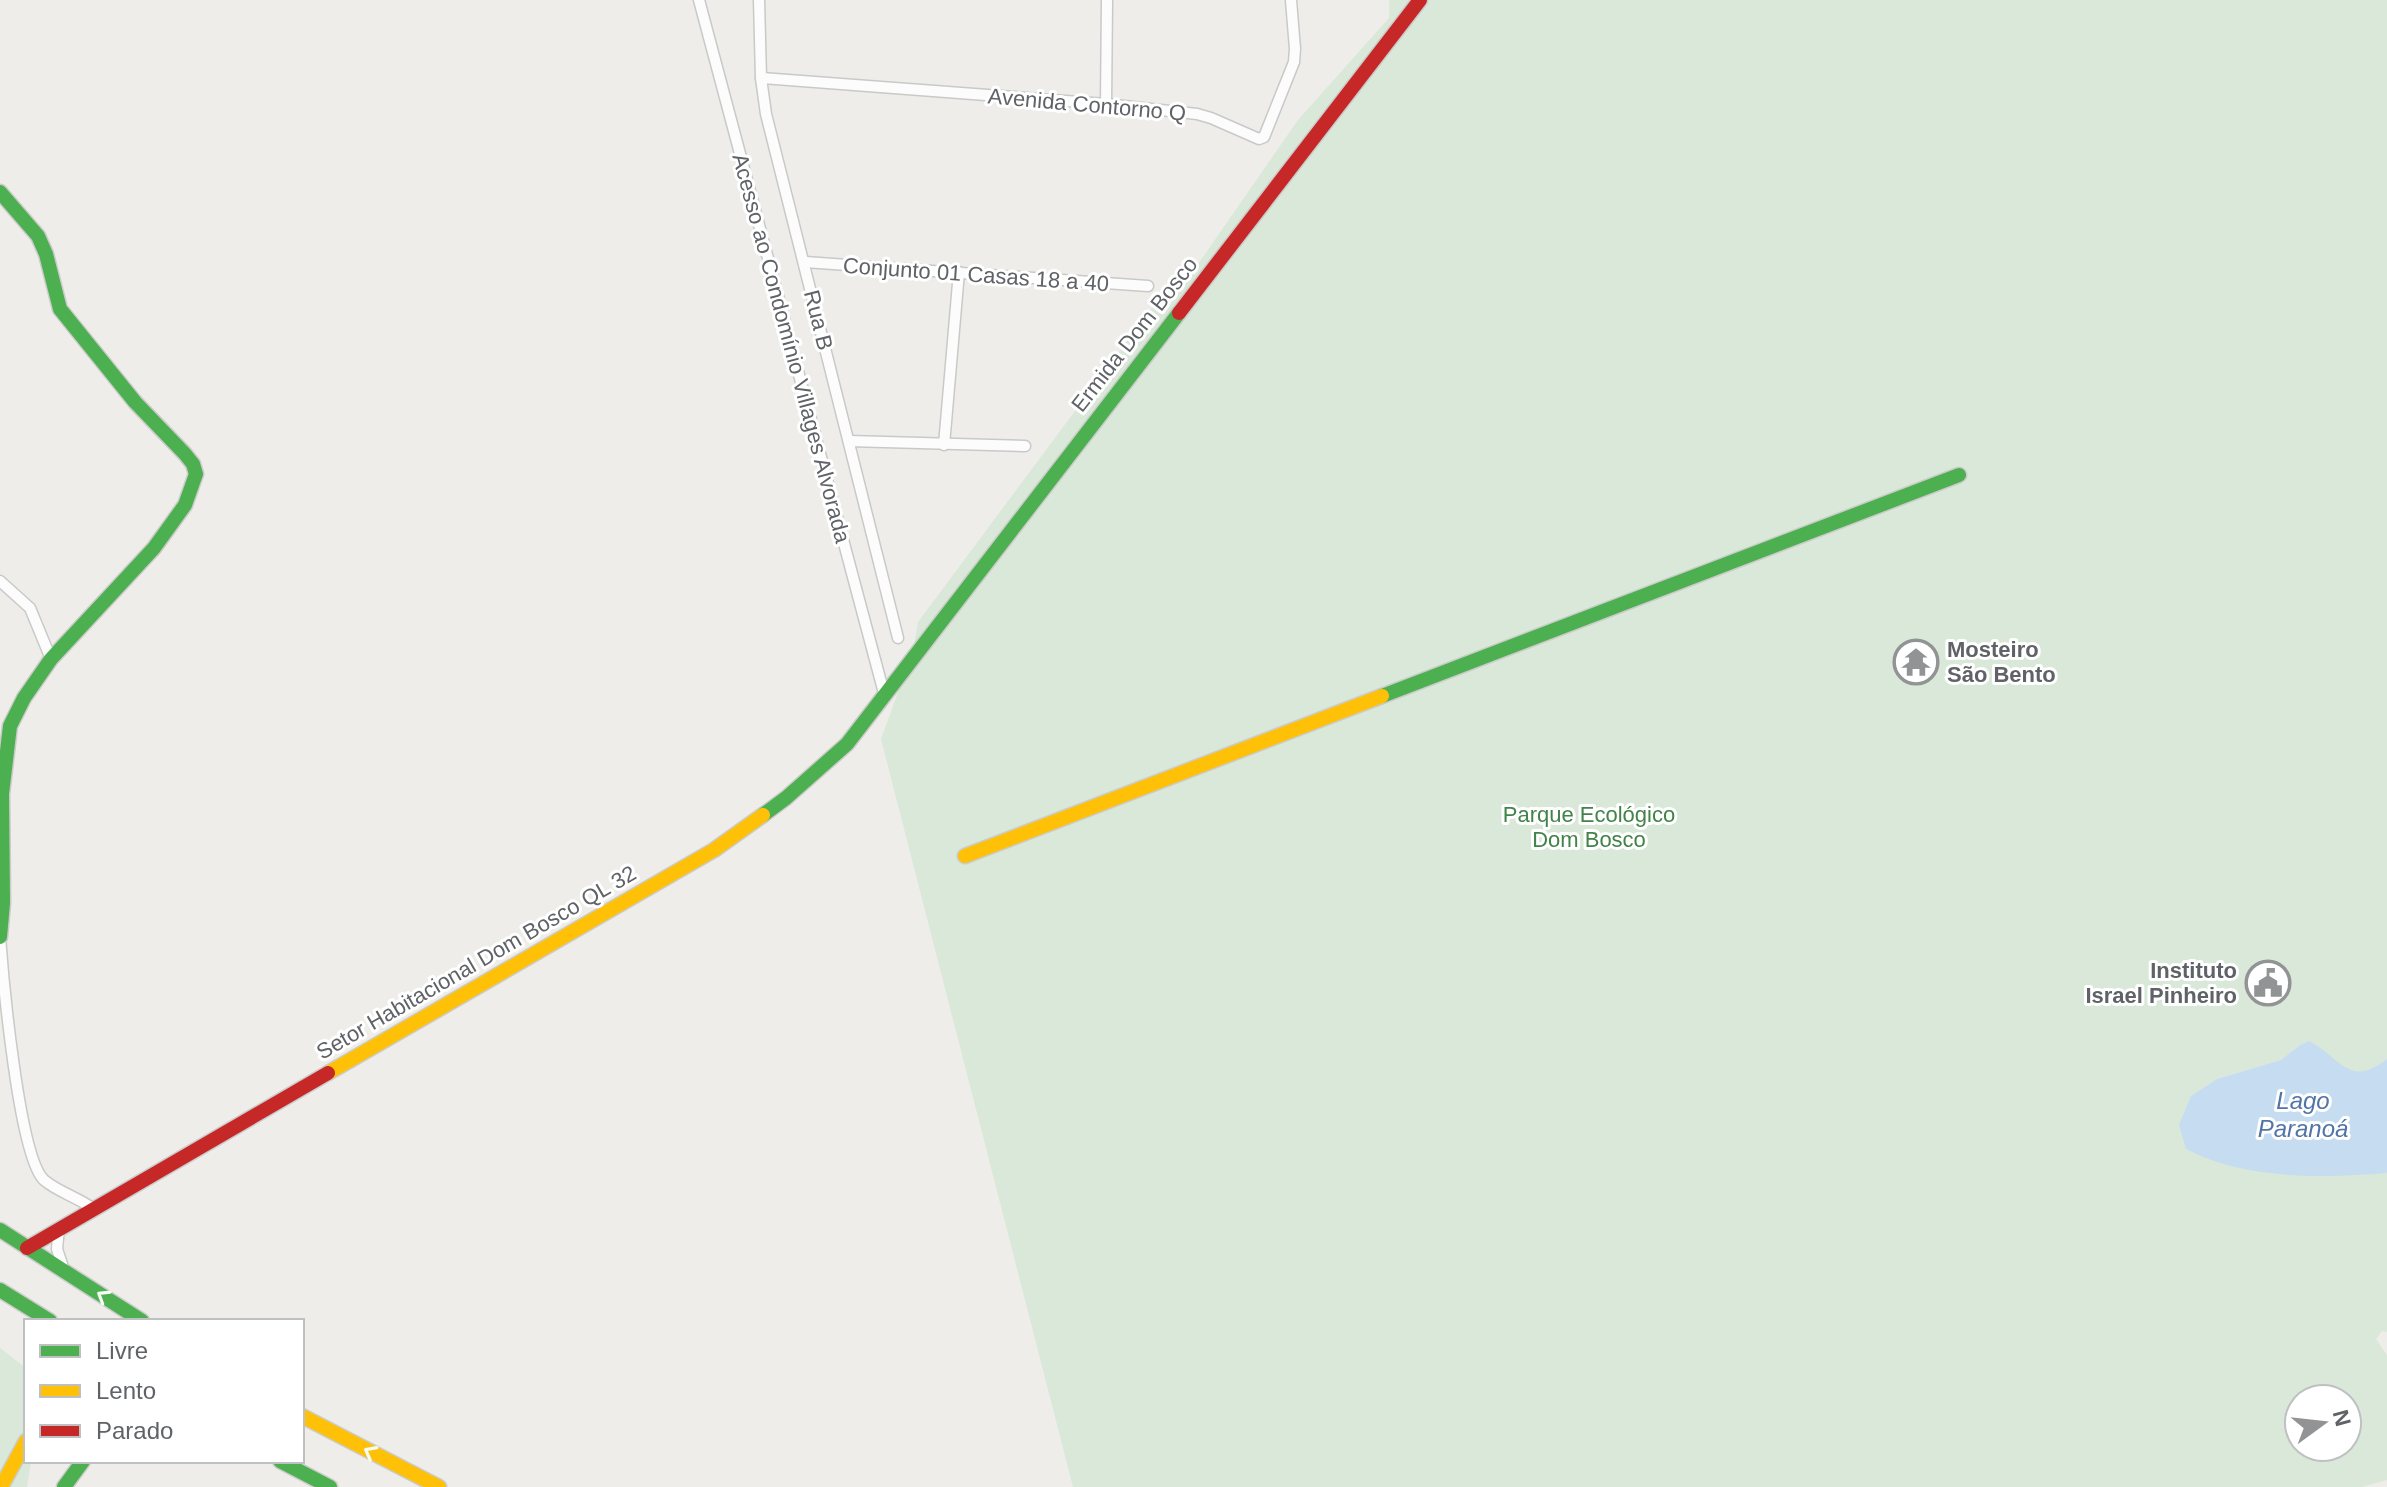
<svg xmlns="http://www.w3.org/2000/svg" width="2387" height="1487" font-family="Helvetica,sans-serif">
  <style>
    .green { fill: #d9e8d8; fill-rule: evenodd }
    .water { fill: #c5dcf1 }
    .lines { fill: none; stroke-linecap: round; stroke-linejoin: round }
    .street-casing { stroke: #c9c9c9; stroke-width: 13 }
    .fast-casing { stroke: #cbcbca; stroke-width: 17 }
    .slow-casing { stroke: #cbcbca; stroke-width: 17 }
    .jam-casing { stroke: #cbcbca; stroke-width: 17 }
    .street { stroke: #fcfcfc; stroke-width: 10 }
    .fast { stroke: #4caf50; stroke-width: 14 }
    .slow { stroke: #ffc107; stroke-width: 14 }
    .jam { stroke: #c62828; stroke-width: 14 }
    .oneway { stroke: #f6fbf6 }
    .labels { text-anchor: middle; stroke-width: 6; stroke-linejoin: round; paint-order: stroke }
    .street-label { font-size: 22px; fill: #5f6266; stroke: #fff }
    .poi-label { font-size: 22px; font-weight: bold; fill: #5f6266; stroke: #fff; text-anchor: start }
    .park-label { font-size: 22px; fill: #418348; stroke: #fff }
    .water-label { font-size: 24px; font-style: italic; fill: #5075a6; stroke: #fff }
  </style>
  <rect width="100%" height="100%" fill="#eeede9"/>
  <!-- green -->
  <g class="green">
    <path d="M1389 0H2387V1059C2346 1090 2341 1057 2309 1041L2300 1045 2281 1060 2217 1079 2191 1096 2297 1175 2387 1173V1332L2382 1331 2376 1339 2387 1355V1480L2362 1487H1073L881 739 913 652 918 622 1154 305 1169 306 1298 120 1389 18ZM2299 1399H2347V1447H2299Z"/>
    <path d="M0 1348 26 1368V1461H31L27 1487H0Z"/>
  </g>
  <!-- water -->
  <path class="water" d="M2309 1041C2341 1057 2348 1089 2387 1059V1173C2322 1178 2245 1180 2186 1149L2179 1125 2191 1096 2217 1079 2281 1060 2300 1045Z"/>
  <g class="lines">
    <!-- street casing -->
    <g class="street-casing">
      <g id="street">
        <path d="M699 0 885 697"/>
        <path d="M759 0 761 78 766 114 898 638"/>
        <path d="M761 78 1106 104 1197 114 1211 118 1259 139 1264 137 1294 62 1295 49 1291 0"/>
        <path d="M1106 104 1107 0"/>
        <path d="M805 262 1148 286"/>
        <path d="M849 441 1025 446"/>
        <path d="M944 445 959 272"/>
        <path d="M0 581 30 608 51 659"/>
        <path d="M0 937C3 978 19 1157 44 1180 58 1192 77 1197 92 1208"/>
        <path d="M59 1228 57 1249 64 1270"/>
      </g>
    </g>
    <!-- fast casing -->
    <g class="fast-casing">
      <g id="fast">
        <path d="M0 192 38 236 46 254 60 309 135 402 185 454 193 464 196 474 185 505 154 548 51 659 24 698 10 726 2 794 3 903 0 937"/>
        <path d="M1382 696 1959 475"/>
        <path d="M763 815 786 798 847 744 1179 313"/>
        <path d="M0 1230 142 1321"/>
        <path d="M0 1290 50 1321"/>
        <path d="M280 1461 330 1487"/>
        <path d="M64 1487 83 1461"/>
      </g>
    </g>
    <!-- slow casing -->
    <g class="slow-casing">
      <g id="slow">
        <path d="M965 856 1382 696"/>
        <path d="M328 1073 714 850 763 815"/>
        <path d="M302 1416 439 1487"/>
        <path d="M1 1487 26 1441"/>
      </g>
    </g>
    <!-- jam casing -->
    <g class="jam-casing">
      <g id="jam">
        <path d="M1179 313 1420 0"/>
        <path d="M27 1248 328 1073"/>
      </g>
    </g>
    <!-- street -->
    <use href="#street" class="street"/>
    <!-- fast -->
    <use href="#fast" class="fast"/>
    <!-- slow -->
    <use href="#slow" class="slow"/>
    <!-- jam -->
    <use href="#jam" class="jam"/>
  </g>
  <!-- one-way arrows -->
  <defs><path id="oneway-chevron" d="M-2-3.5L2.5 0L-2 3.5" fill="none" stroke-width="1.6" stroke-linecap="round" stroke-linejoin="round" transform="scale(2)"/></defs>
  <g class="oneway">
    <use href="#oneway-chevron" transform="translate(103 1296) rotate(-148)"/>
    <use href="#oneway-chevron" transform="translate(370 1452) rotate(-152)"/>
  </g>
  <!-- icons -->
  <defs>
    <g id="temple-ring" transform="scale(2.3)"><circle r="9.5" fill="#fff" stroke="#919394" stroke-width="1.5"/><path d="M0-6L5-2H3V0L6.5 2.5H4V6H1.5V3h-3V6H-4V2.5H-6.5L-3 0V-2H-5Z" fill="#919394"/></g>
    <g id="civic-ring" transform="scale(2.3)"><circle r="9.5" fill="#fff" stroke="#919394" stroke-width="1.5"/><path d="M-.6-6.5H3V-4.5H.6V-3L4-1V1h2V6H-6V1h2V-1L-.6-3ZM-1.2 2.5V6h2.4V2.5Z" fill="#919394"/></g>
  </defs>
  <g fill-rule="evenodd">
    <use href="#temple-ring" x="1916" y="662"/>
    <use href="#civic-ring" x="2268" y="983"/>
  </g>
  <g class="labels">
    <!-- street labels -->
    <g class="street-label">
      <text transform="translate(1087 104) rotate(5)" y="8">Avenida Contorno Q</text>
      <text transform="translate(976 274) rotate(4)" y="8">Conjunto 01 Casas 18 a 40</text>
      <text transform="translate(819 320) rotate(76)" y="8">Rua B</text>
      <text transform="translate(1134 334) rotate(-52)" y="8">Ermida Dom Bosco</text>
      <text transform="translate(792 348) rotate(75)" y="8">Acesso ao Condomínio Villages Alvorada</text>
      <text transform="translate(476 962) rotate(-30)" y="8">Setor Habitacional Dom Bosco QL 32</text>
    </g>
    <!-- poi labels -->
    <g class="poi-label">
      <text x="1947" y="657">Mosteiro<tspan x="1947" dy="25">São Bento</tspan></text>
      <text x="2237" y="978" text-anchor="end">Instituto<tspan x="2237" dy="25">Israel Pinheiro</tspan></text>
    </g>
    <!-- park labels -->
    <g class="park-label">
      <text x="1589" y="822">Parque Ecológico<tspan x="1589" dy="25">Dom Bosco</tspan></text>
    </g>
    <!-- water labels -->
    <g class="water-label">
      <text x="2303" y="1109">Lago<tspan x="2303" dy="28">Paranoá</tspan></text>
    </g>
  </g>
  <!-- legend -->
  <rect x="24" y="1319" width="280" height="144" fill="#ffffff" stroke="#bfc0c2" stroke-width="2"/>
  <rect x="40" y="1345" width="40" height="12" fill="#4caf50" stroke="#bfc0c2" stroke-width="2"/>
  <text x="96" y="1359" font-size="24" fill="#5f6266">Livre</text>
  <rect x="40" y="1385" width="40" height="12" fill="#ffc107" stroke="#bfc0c2" stroke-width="2"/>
  <text x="96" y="1399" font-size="24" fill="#5f6266">Lento</text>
  <rect x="40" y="1425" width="40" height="12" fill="#c62828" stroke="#bfc0c2" stroke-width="2"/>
  <text x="96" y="1439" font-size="24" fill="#5f6266">Parado</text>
  <!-- north arrow -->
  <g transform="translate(2323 1423) rotate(75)"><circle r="38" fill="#ffffff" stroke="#bfc0c2" stroke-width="2"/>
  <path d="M0-6L14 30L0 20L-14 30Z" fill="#919394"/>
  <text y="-12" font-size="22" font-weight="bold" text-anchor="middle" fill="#5f6266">N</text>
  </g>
</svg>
